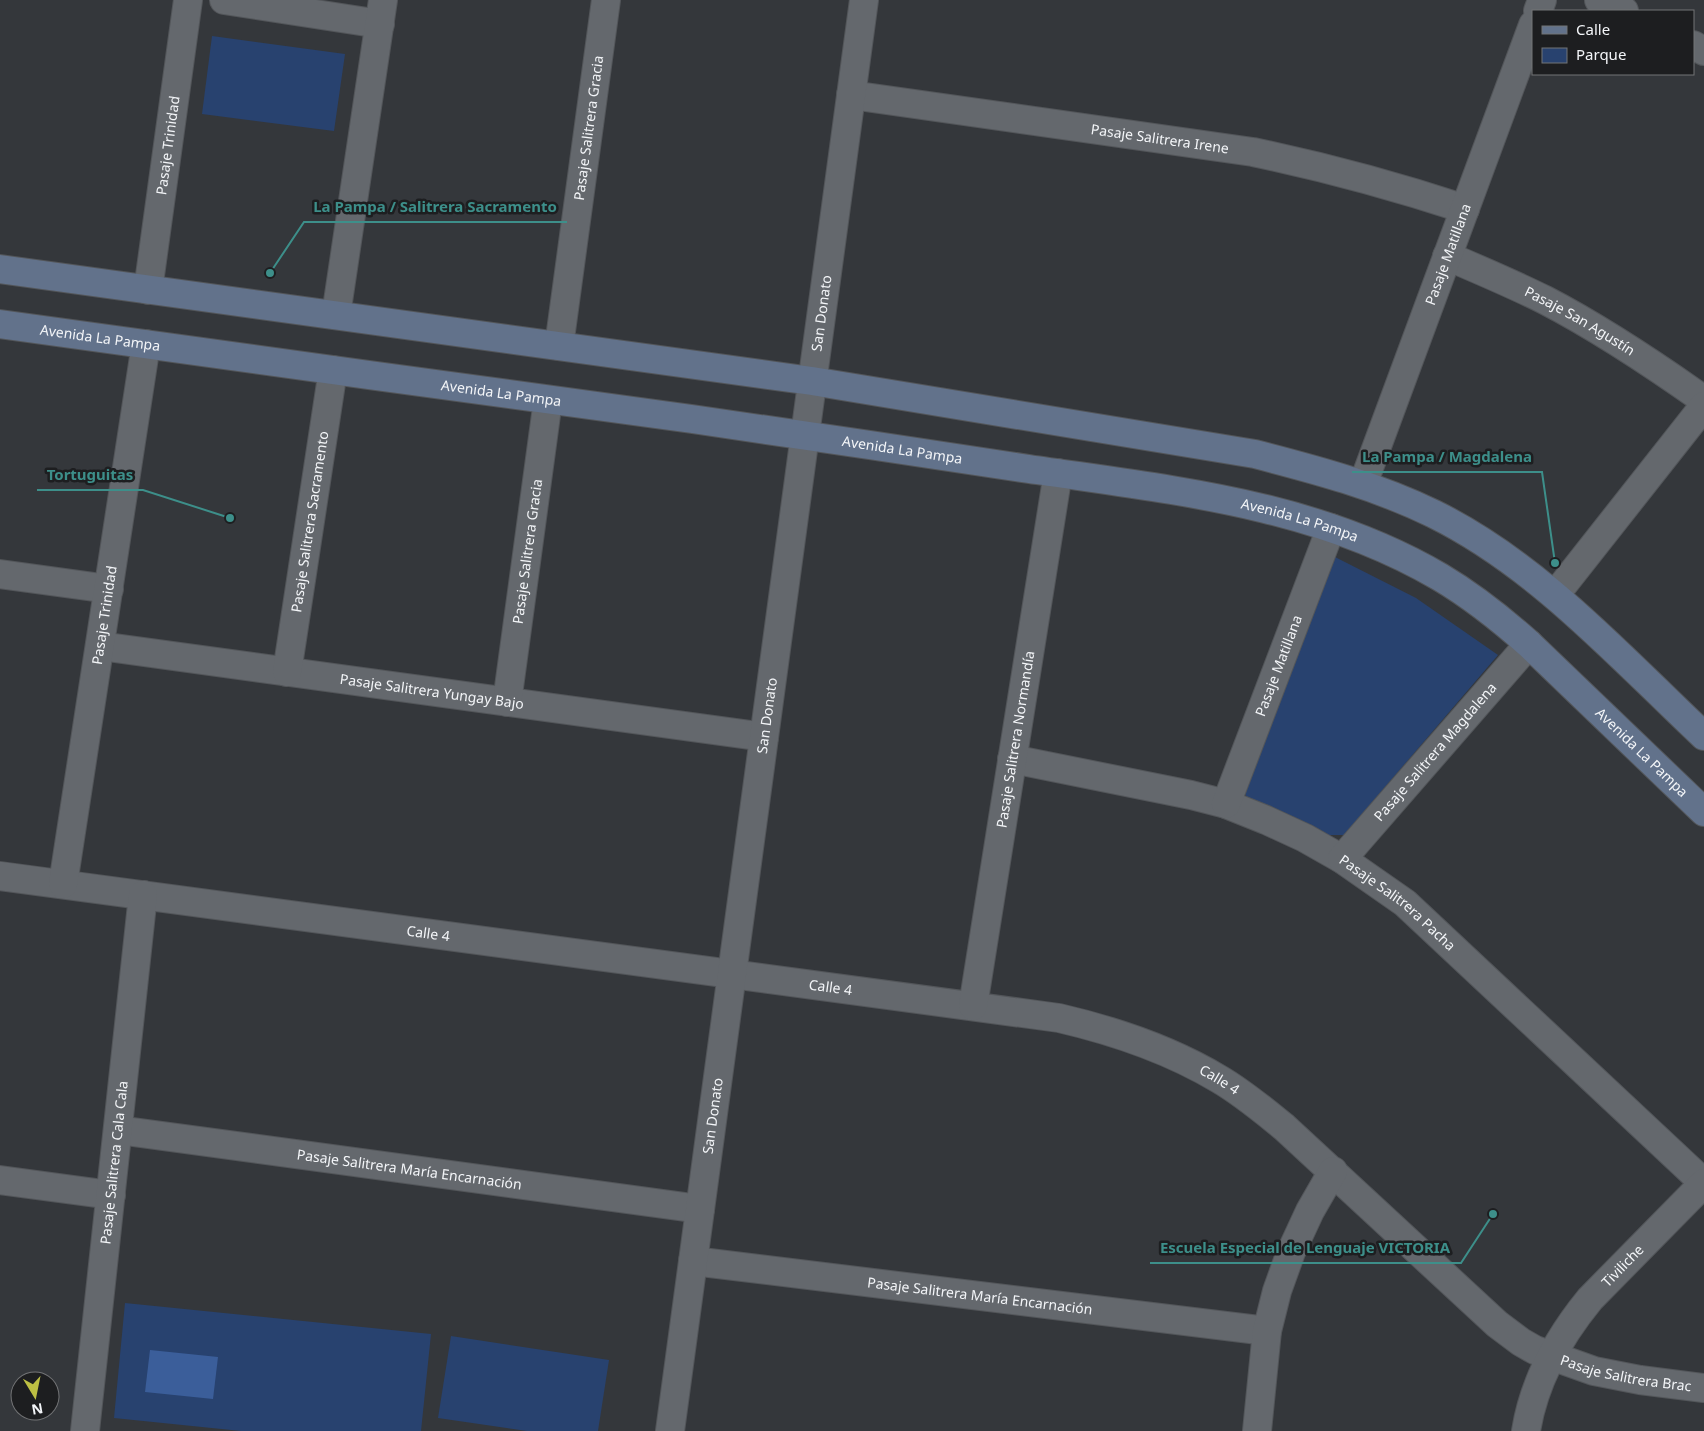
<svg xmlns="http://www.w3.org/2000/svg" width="1704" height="1431" font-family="'Noto Sans',sans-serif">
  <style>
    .green { fill: #28426f }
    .building { fill: #3b5e9a }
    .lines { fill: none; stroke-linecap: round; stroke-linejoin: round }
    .street-casing { stroke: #53565a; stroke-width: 30 }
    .secondary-casing { stroke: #53565a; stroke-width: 30 }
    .street { stroke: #64686d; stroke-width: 28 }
    .secondary { stroke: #62728b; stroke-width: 28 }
    .labels { text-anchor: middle; stroke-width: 5; stroke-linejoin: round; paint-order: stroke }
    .street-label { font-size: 14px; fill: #f3f5f8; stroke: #1d1e20 }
    .leader { fill: none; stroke: #3d8f8a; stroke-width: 2 }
    .callout-dot { fill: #3d8f8a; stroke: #1d1e20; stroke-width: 2 }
    .callout-label { font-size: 15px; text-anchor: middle; font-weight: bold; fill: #3d8f8a; stroke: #1d1e20; stroke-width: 5; stroke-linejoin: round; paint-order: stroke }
  </style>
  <rect width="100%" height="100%" fill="#34373b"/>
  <!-- green -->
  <g class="green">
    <path d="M212 36 345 54 334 131 202 114Z"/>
    <path d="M1335 557 1416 598 1498 655 1344 835H1320L1249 803 1244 791Z"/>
    <path d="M125 1303 431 1334 421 1431H241L114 1418Z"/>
    <path d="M451 1336 609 1360 598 1431H527L438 1418Z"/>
  </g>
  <!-- building -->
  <path class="building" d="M150 1350 218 1357 213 1399 145 1392Z"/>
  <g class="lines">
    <!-- street casing -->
    <g class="street-casing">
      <g id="street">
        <path d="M224 0 380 24"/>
        <path d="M1599 0 1624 11"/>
        <path d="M1538 11 1542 0"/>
        <path d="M1693 45 1704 51"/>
        <path id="s1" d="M851 95 1253 152C1325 167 1395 186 1465 209"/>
        <path id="s2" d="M1447 256C1480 270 1513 284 1545 300 1601 329 1653 364 1704 400"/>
        <path id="s3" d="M148 290 188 0"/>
        <path d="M336 315 383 0"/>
        <path id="s4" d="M559 346 606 0"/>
        <path id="s5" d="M1363 484 1533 25"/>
        <path d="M0 574 109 589"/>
        <path d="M1555 595 1704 406"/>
        <path id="s6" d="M100 646 764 737"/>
        <path id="s7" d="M287 672 333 370"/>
        <path id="s8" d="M507 702 548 400"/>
        <path id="s9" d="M1012 759 1191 795 1226 804 1266 820 1305 838 1342 859 1405 903 1704 1183"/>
        <path id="s10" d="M1226 804 1331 528"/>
        <path id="s11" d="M1342 859 1529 644"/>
        <path id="s12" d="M0 876 1059 1018C1115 1031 1169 1049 1219 1079 1243 1093 1263 1110 1284 1127L1497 1324 1521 1342 1535 1350 1594 1371 1640 1380 1704 1388"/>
        <path id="s13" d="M63 884 146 344"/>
        <path id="s14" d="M973 1006 1058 473"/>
        <path id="s15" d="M118 1130 700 1209"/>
        <path d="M0 1180 111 1195"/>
        <path id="s16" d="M693 1261 1267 1331"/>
        <path id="s17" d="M85 1431 143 895"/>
        <path id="s18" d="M670 1431 864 0"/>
        <path d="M1257 1431 1267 1331 1277 1291 1291 1252 1310 1211 1333 1171"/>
        <path id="s19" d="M1526 1431C1534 1381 1558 1338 1590 1299L1704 1183"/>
      </g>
    </g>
    <!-- secondary casing -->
    <g class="secondary-casing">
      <g id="secondary">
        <path d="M0 269 812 381 1255 454C1317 470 1377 486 1434 514 1539 566 1620 657 1704 736"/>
        <path id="s20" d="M0 324C231 356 461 388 692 419 804 435 917 452 1029 469 1171 490 1314 503 1440 577 1472 596 1501 619 1529 644L1704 812"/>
      </g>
    </g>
    <!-- street -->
    <use href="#street" class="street"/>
    <!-- secondary -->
    <use href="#secondary" class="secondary"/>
  </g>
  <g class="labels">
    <!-- street labels -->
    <g class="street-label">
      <text dy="5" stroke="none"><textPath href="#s4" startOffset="220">Pasaje Salitrera Gracia</textPath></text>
      <text dy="5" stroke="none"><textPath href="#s1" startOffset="312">Pasaje Salitrera Irene</textPath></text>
      <text dy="5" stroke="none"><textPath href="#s3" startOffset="146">Pasaje Trinidad</textPath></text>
      <text dy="5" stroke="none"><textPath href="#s5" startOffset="245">Pasaje Matillana</textPath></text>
      <text dy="5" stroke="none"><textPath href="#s18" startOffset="1128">San Donato</textPath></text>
      <text dy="5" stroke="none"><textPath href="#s2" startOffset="148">Pasaje San Agustín</textPath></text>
      <text dy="5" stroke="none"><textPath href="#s20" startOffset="101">Avenida La Pampa</textPath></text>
      <text dy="5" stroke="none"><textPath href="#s20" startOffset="506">Avenida La Pampa</textPath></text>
      <text dy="5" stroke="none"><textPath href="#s20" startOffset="911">Avenida La Pampa</textPath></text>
      <text dy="5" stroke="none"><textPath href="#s7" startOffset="152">Pasaje Salitrera Sacramento</textPath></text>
      <text dy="5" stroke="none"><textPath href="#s20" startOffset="1315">Avenida La Pampa</textPath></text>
      <text dy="5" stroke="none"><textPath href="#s8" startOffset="152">Pasaje Salitrera Gracia</textPath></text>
      <text dy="5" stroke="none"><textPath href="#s13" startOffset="272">Pasaje Trinidad</textPath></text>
      <text dy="5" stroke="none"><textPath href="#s10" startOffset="148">Pasaje Matillana</textPath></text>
      <text dy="5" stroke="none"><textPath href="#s6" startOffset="335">Pasaje Salitrera Yungay Bajo</textPath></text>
      <text dy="5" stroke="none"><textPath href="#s18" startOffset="722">San Donato</textPath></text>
      <text dy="5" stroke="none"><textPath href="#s14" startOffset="270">Pasaje Salitrera Normandía</textPath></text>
      <text dy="5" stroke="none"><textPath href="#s11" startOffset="142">Pasaje Salitrera Magdalena</textPath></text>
      <text dy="5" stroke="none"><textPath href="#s20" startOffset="1735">Avenida La Pampa</textPath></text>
      <text dy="5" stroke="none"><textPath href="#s9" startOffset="418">Pasaje Salitrera Pacha</textPath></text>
      <text dy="5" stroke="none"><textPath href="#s12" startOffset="432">Calle 4</textPath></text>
      <text dy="5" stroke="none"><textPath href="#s12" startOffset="838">Calle 4</textPath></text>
      <text dy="5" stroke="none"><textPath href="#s12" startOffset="1241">Calle 4</textPath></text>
      <text dy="5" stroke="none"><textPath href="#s18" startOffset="318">San Donato</textPath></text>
      <text dy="5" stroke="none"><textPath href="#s17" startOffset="270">Pasaje Salitrera Cala Cala</textPath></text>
      <text dy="5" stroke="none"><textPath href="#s15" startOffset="294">Pasaje Salitrera María Encarnación</textPath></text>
      <text dy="5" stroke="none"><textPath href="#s19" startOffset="195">Tiviliche</textPath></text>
      <text dy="5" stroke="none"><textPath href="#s16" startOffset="289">Pasaje Salitrera María Encarnación</textPath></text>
      <text dy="5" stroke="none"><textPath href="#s12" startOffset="1752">Pasaje Salitrera Brac</textPath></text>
    </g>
  </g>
  <!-- callouts -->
  <path class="leader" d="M270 273L304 222H567M1555 563L1542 472H1352M230 518L143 490H37M1493 1214L1461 1263H1150"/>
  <g class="callout-dot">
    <circle cx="270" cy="273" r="5"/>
    <circle cx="1555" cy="563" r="5"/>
    <circle cx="230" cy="518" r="5"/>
    <circle cx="1493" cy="1214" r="5"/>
  </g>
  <g class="callout-label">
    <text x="435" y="212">La Pampa / Salitrera Sacramento</text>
    <text x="1447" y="462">La Pampa / Magdalena</text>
    <text x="90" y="480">Tortuguitas</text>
    <text x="1305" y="1253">Escuela Especial de Lenguaje VICTORIA</text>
  </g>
  <!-- legend -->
  <rect x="1532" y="10" width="162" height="65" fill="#1d1e20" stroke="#737476"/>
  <rect x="1542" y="26" width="25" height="8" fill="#62728b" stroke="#737476"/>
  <text x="1576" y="35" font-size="15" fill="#f3f5f8">Calle</text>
  <rect x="1542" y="48" width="25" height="15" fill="#28426f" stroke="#737476"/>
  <text x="1576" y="60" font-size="15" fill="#f3f5f8">Parque</text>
  <!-- north arrow -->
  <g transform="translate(35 1396) rotate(170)"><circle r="24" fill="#1d1e20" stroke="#737476"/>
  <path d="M0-4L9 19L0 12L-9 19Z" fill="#bdbf43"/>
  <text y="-8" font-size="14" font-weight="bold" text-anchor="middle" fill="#f3f5f8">N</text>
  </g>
</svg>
